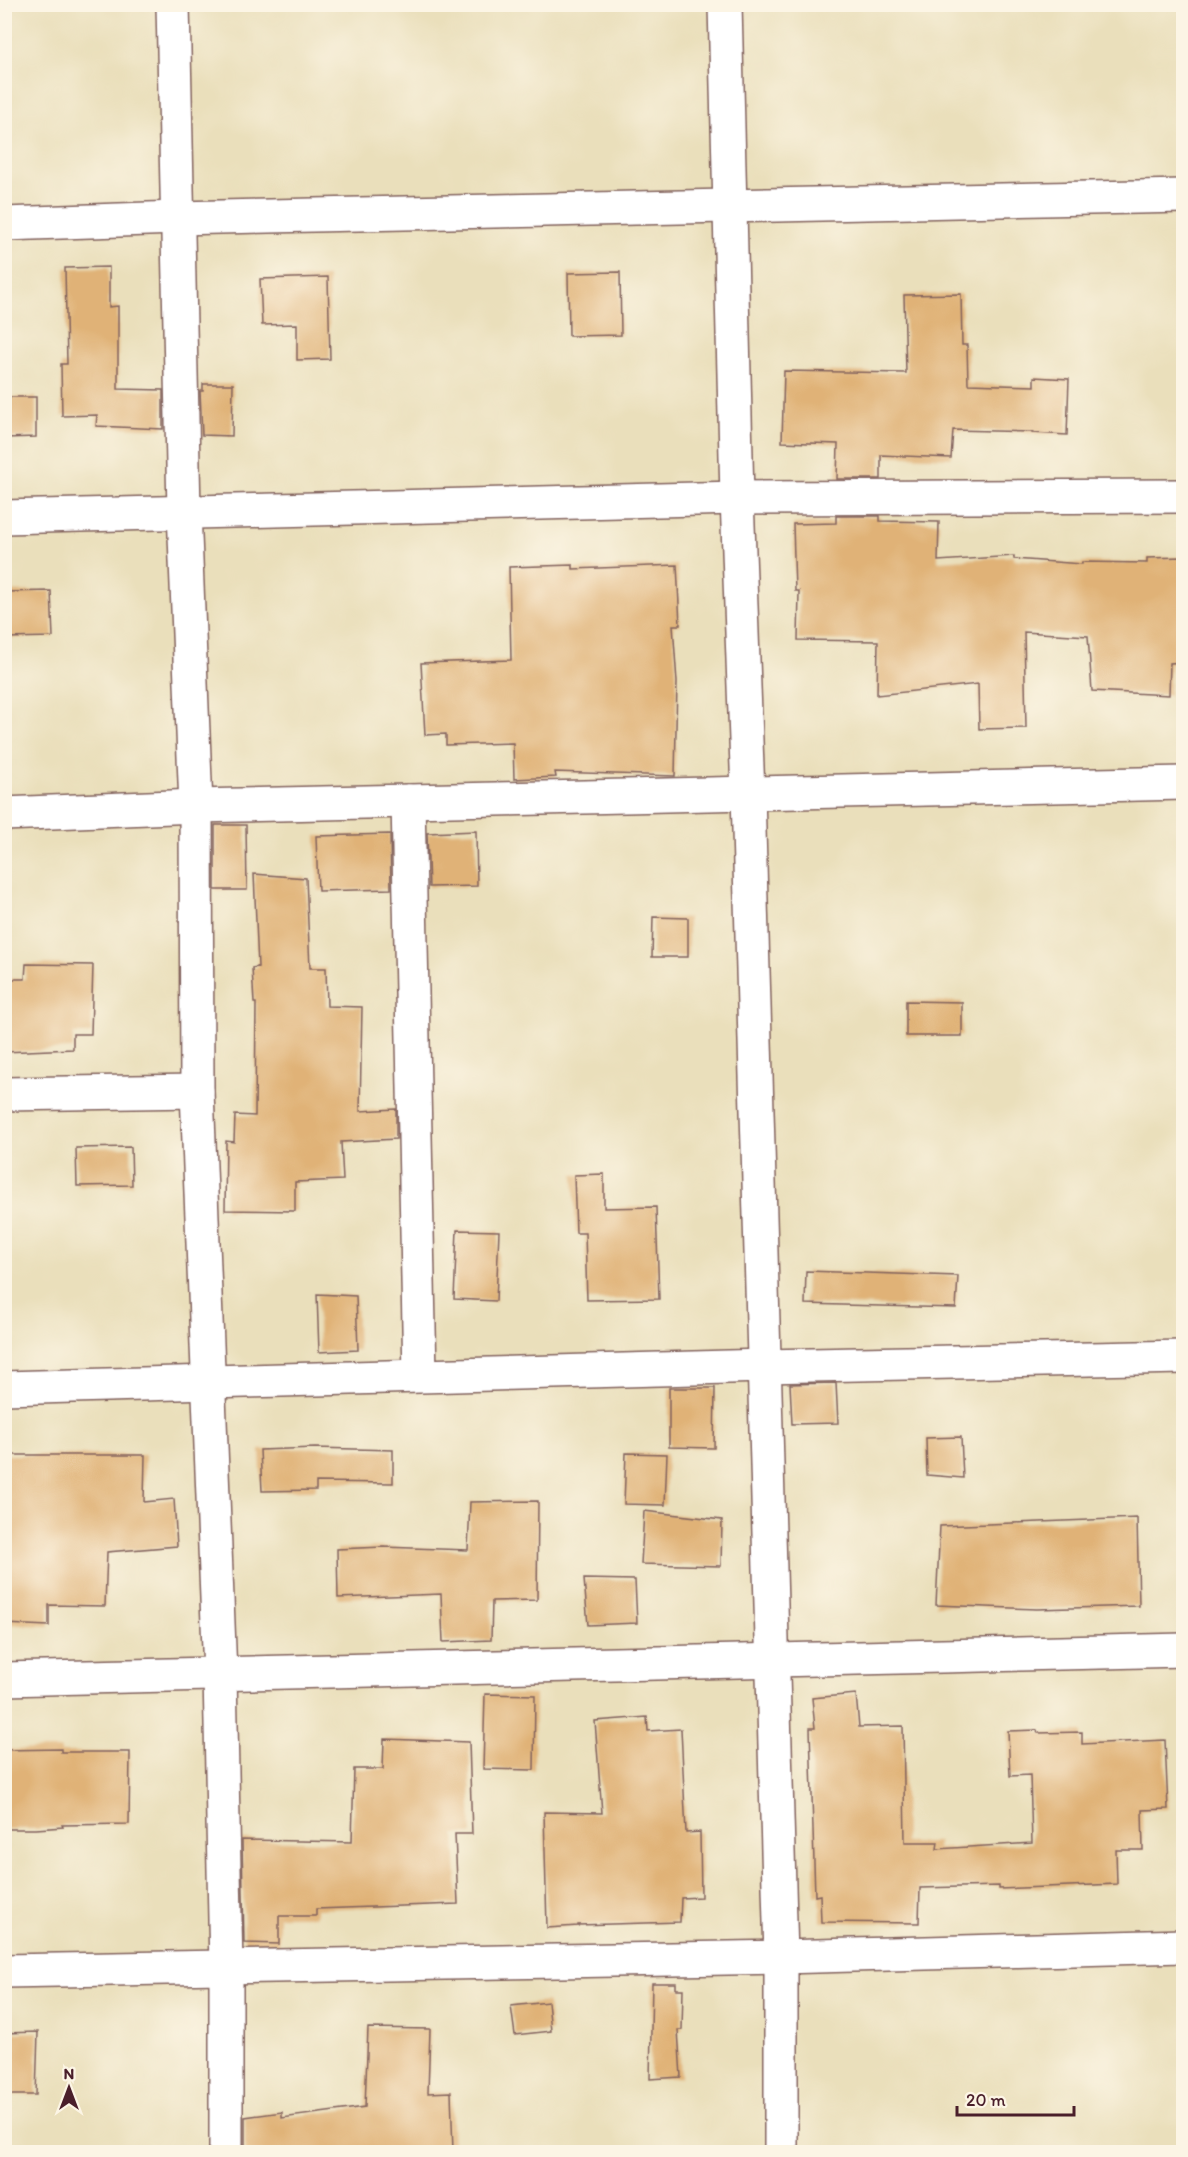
<svg xmlns="http://www.w3.org/2000/svg" width="1188" height="2157" font-family="Itim,sans-serif">
  <style>
    .building { fill: #e0b277 }
    .lines { fill: none; stroke-linecap: round; stroke-linejoin: round }
    .minor-casing { stroke: #82625d; stroke-width: 36 }
    .minor { stroke: #fff; stroke-width: 33 }
  </style>
  <rect width="100%" height="100%" fill="#fcf5e5"/>
  <filter id="ink" filterUnits="userSpaceOnUse"><feTurbulence type="fractalNoise" baseFrequency=".0167" numOctaves="2"/><feDisplacementMap in="SourceGraphic" scale="12" xChannelSelector="R" yChannelSelector="G"/><feConvolveMatrix kernelMatrix="1 2 1 2 8 2 1 2 1" color-interpolation-filters="sRGB"/></filter>
  <filter id="wash" filterUnits="userSpaceOnUse"><feTurbulence type="fractalNoise" baseFrequency=".008" numOctaves="4" result="noise"/><feDisplacementMap in="SourceGraphic" scale="24" xChannelSelector="R" yChannelSelector="G"/><feGaussianBlur stdDeviation="1.35" result="paint"/><feColorMatrix in="noise" values="0 0 0 0 0 0 0 0 0 0 0 0 0 0 0 0 0 1.4 0 .05"/><feComposite in="paint" operator="in"/></filter>
  <g filter="url(#wash)">
    <rect width="100%" height="100%" fill="#eadfbb"/>
    <g id="blocks">
      <!-- building -->
      <g class="building">
        <path d="M109 267V307L118 306V389L163 390V429L96 426 97 415 62 416 61 364H67L65 268Z"/>
        <path d="M620 272 621 335 569 336 568 273Z"/>
        <path d="M328 277 330 359 297 360V324L262 325 260 279Z"/>
        <path d="M961 294 962 345H967L968 384 1034 386V377L1069 379 1067 435 1032 433V432L953 430 951 458 881 455V479H837L838 444 782 442 784 371 906 373 904 295Z"/>
        <path d="M203 384H233L232 436 202 435 200 391H203Z"/>
        <path d="M4 397H36V437L4 438Z"/>
        <path d="M836 516H880V521L939 522 938 561 1014 556V559L1082 564V562L1147 563V558L1184 557V662L1170 663 1169 695 1092 691 1088 636 1024 632 1026 728 979 729 978 684 877 695 878 641 798 640 799 591H795L793 524 836 523Z"/>
        <path d="M573 565V569L677 565 680 625H673L677 682 675 776 555 772 556 777 514 779 513 743 446 745V734L425 735 421 663 511 660 509 567Z"/>
        <path d="M51 591 53 637 4 638V592Z"/>
        <path d="M215 825H246L247 890H215Z"/>
        <path d="M476 831 477 886 429 887 427 833Z"/>
        <path d="M390 834 391 889 318 891 316 836Z"/>
        <path d="M254 874 306 878 310 968H326L327 1006 362 1007 360 1111 396 1109V1139L341 1142 343 1180 295 1182V1211L225 1210 226 1141 234 1142 235 1115 255 1116 256 1003H254L252 968 258 967Z"/>
        <path d="M653 917 688 918V957H652Z"/>
        <path d="M26 964 93 965 91 1034H73V1049L4 1052V979H25Z"/>
        <path d="M906 1001 962 1002V1036H906Z"/>
        <path d="M131 1147 132 1185 77 1186 76 1148Z"/>
        <path d="M604 1174V1208L656 1207 659 1299 587 1300 585 1233H576L574 1175Z"/>
        <path d="M457 1230 499 1231 496 1301 454 1299Z"/>
        <path d="M806 1271 958 1276 956 1308 805 1304Z"/>
        <path d="M317 1294 356 1296 358 1350 319 1352Z"/>
        <path d="M836 1383 838 1423 792 1424 790 1384Z"/>
        <path d="M669 1388H715L714 1448 669 1447Z"/>
        <path d="M961 1437 963 1478 927 1475 926 1438Z"/>
        <path d="M315 1448 393 1450V1483L316 1482V1490L262 1491 260 1450Z"/>
        <path d="M626 1453 667 1454 665 1505 624 1504Z"/>
        <path d="M4 1455H145L144 1502 174 1499 177 1546 107 1552 105 1606 49 1605V1626L5 1624 8 1560H4Z"/>
        <path d="M538 1501 537 1600 492 1601 491 1640 443 1642 441 1594 338 1598 337 1549 383 1547 468 1550 470 1502Z"/>
        <path d="M644 1511 722 1520 721 1566 641 1564Z"/>
        <path d="M1137 1518 1139 1606 1037 1609 936 1605 940 1526Z"/>
        <path d="M584 1579 635 1580 637 1623 588 1625Z"/>
        <path d="M485 1694 535 1695 534 1770 483 1769Z"/>
        <path d="M856 1694 859 1727 903 1726 905 1842H938L937 1849 1032 1843 1030 1775 1010 1776 1008 1731 1037 1730 1038 1733 1082 1732V1744L1165 1740 1168 1809 1142 1810 1143 1850H1116L1117 1884 999 1889V1886L920 1888 919 1923 821 1922 820 1895 815 1896 810 1728H815L812 1698Z"/>
        <path d="M647 1717 648 1731 681 1729 686 1833 700 1832 701 1897 681 1898 680 1922 578 1925V1926L547 1928 544 1812 602 1813 595 1721Z"/>
        <path d="M384 1739 469 1742 472 1834H455L458 1904 316 1909V1916H279V1944L244 1943 242 1840 352 1842 354 1769H383Z"/>
        <path d="M61 1749V1752H130L129 1824 62 1825 63 1827 36 1829H4V1750Z"/>
        <path d="M652 1983H676V1989H683L682 2030H678L681 2077 650 2079Z"/>
        <path d="M548 2002 551 2031 515 2035 511 2006Z"/>
        <path d="M368 2028 430 2029 428 2093 451 2092 453 2152H245V2117L282 2112V2118L365 2107Z"/>
        <path d="M38 2032 36 2095H4V2033Z"/>
      </g>
    </g>
  </g>
  <g filter="url(#ink)">
    <use href="#blocks" fill-opacity="0" stroke="#82625d" stroke-width="1.5"/>
    <g class="lines">
      <!-- minor casing -->
      <g class="minor-casing">
        <g id="minor">
          <path d="M173 4 184 511 196 806 197 1091 220 1674 226 1968V2152"/>
          <path d="M725 4 737 498 748 794 781 1957V2152"/>
          <path d="M4 224 177 218 1184 196"/>
          <path d="M4 517 737 498 1184 496"/>
          <path d="M408 801 420 1375"/>
          <path d="M4 814 196 806 1184 783"/>
          <path d="M4 1094 197 1091"/>
          <path d="M4 1388 764 1366 1184 1357"/>
          <path d="M4 1679 1184 1650"/>
          <path d="M4 1971 781 1957 1184 1946"/>
        </g>
      </g>
      <!-- minor -->
      <use href="#minor" class="minor"/>
    </g>
  </g>
  <!-- margin -->
  <rect width="1188" height="2157" fill="none" stroke="#fcf5e5" stroke-width="24"/>
  <!-- north arrow -->
  <g transform="translate(69 2088)" stroke="#fcf5e5" stroke-width="4.5" paint-order="stroke">
  <path d="M0-4.5L10 22L0 15L-10 22Z" fill="#4a1f2b"/>
  <text y="-9" font-size="16" font-weight="bold" text-anchor="middle" fill="#4a1f2b">N</text>
  </g>
  <!-- scale -->
  <path d="M957 2106v9h117v-9" fill="none" stroke="#4a1f2b" stroke-width="3"/>
  <text x="966" y="2106" font-size="18" fill="#4a1f2b" stroke="#fcf5e5" stroke-width="4.5" paint-order="stroke">20 m</text>
</svg>
